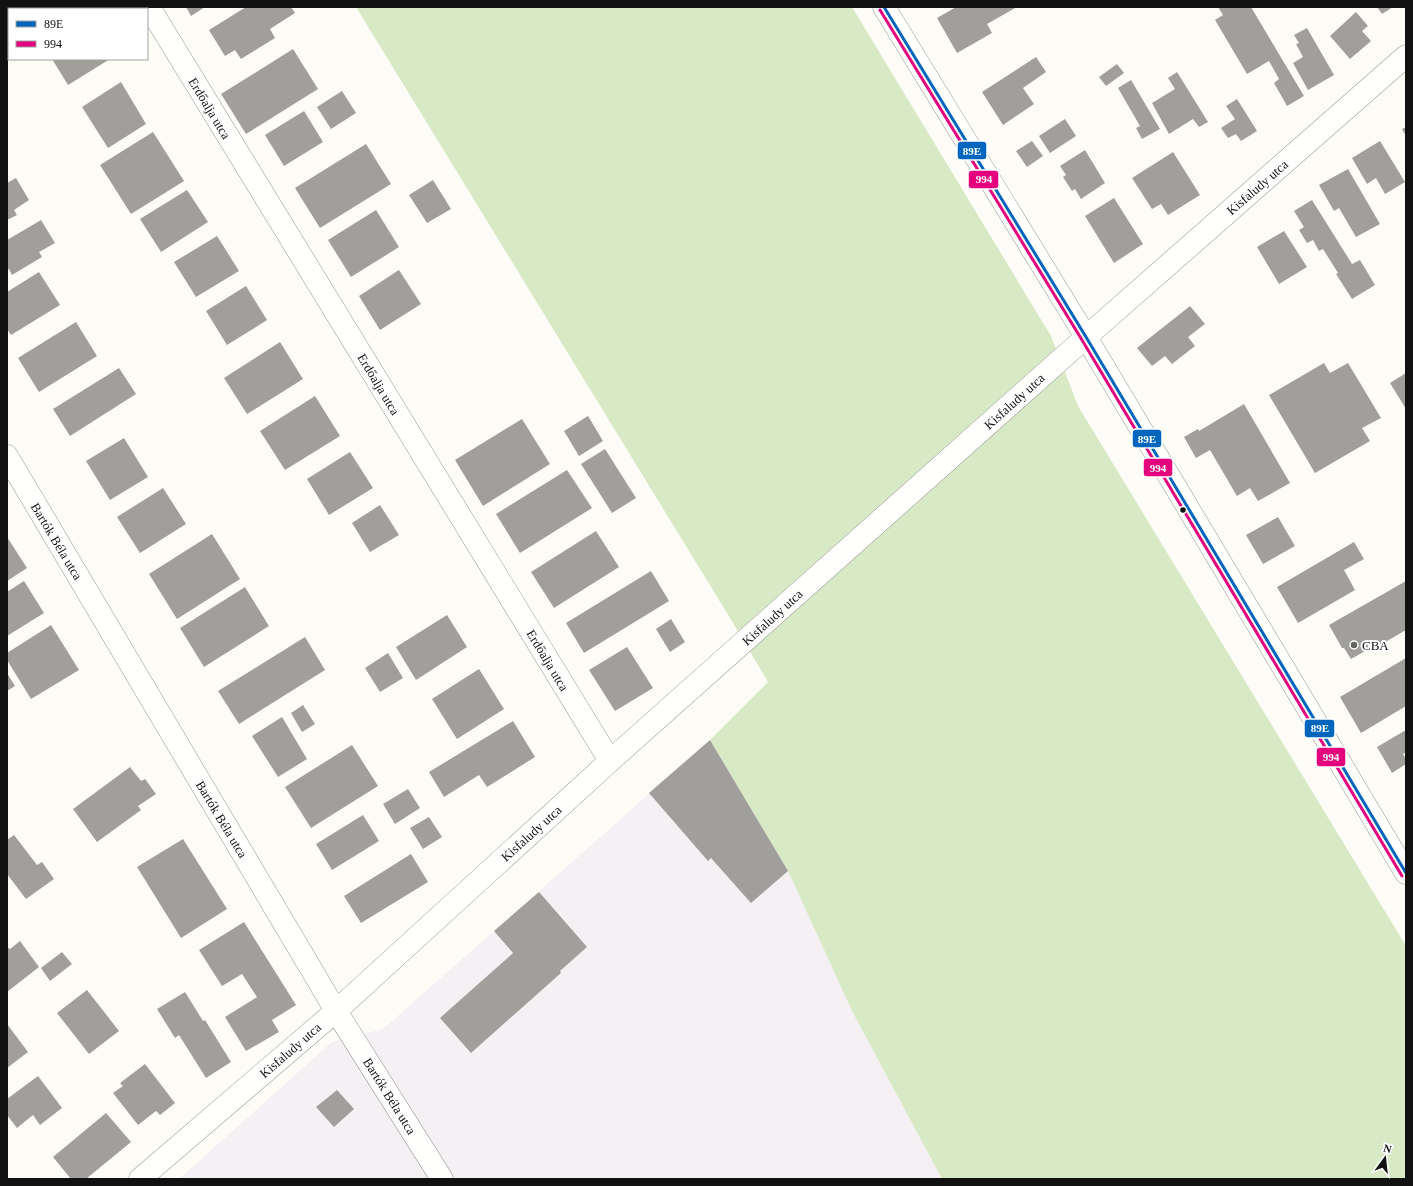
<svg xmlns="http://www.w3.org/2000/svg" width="1413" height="1186" font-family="Georgia,serif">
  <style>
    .industrial { fill: #f5f0f3 }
    .forest { fill: #d8eac5 }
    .building { fill: #a19f9c }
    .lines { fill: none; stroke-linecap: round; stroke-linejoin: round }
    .minor-casing { stroke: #979795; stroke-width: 23 }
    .minor { stroke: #fffffe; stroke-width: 22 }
    .bus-1-casing { stroke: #fff; stroke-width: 6 }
    .bus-2-casing { stroke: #fff; stroke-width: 6 }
    .bus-1 { stroke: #0065bd; stroke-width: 3 }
    .bus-2 { stroke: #e5007d; stroke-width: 3 }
    .bus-dot { fill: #111; stroke: #fff; stroke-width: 1.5 }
    .poi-dot { fill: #646362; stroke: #fff; stroke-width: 1.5 }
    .labels { text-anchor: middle; stroke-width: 4; stroke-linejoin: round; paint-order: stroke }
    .street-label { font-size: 13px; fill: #111; stroke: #fff }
    .poi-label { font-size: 13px; fill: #111; stroke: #fff; text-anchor: start }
    .line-badge { stroke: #fff; stroke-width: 1.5 }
    .badge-label { font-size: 11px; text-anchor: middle; font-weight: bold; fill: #fff }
  </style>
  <rect width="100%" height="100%" fill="#fdfcf7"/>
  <!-- industrial -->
  <path class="industrial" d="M710 740 788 871 853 1013 942 1179H179L332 1042 383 1029Z"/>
  <!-- forest -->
  <path class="forest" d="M356 7H852L1051 336 1078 406 1406 946V1179H942L853 1013 788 871 710 740 768 682 730 618Z"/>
  <!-- building -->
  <g class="building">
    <path d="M25 7H80L81 9H27Z"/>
    <path d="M186 7H205L191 16Z"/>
    <path d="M246 7H291L295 13 270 29 275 38 241 59 235 50 225 56 209 30Z"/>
    <path d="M956 7H1017L987 24 992 33 957 53 937 18Z"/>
    <path d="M1218 7H1251L1304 96 1287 106 1274 83 1279 79 1269 61 1247 74 1215 20 1223 15Z"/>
    <path d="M1377 7H1393L1382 14Z"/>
    <path d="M1356 12 1368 26 1362 31 1371 41 1350 59 1330 36Z"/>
    <path d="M1307 28 1334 75 1308 90 1293 63 1303 57 1296 44 1299 43 1294 35Z"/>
    <path d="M293 49 318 89 246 134 221 94Z"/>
    <path d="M1036 57 1046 72 1023 88 1034 104 1003 125 982 92Z"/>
    <path d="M52 59H110L68 85Z"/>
    <path d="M1117 64 1124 73 1106 86 1099 77Z"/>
    <path d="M1177 72 1208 122 1199 127 1193 119 1169 134 1152 103 1175 89 1168 78Z"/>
    <path d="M1131 80 1160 129 1142 139 1136 128 1140 126 1118 88Z"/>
    <path d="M121 82 146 124 108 148 82 107Z"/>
    <path d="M342 91 356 113 331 129 317 107Z"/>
    <path d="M1237 99 1257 131 1241 141 1236 134 1228 138 1221 128 1235 119 1226 106Z"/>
    <path d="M304 111 323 142 284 166 265 135Z"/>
    <path d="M1065 119 1076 136 1050 153 1039 136Z"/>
    <path d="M1406 127V136L1402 129Z"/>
    <path d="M153 132 184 181 131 214 100 165Z"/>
    <path d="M1032 141 1043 156 1027 167 1016 151Z"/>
    <path d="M1380 141 1405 182 1385 194 1376 178 1367 184 1352 158Z"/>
    <path d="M366 144 391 184 320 228 295 188Z"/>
    <path d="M1085 150 1105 183 1081 199 1075 189 1072 191 1063 177 1066 175 1060 166Z"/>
    <path d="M1173 152 1200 195 1168 215 1161 204 1152 209 1132 178Z"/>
    <path d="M1348 169 1380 224 1356 237 1339 208 1334 211 1319 185Z"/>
    <path d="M16 178 29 200 14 210 17 215 7 220V183Z"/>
    <path d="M433 180 451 209 427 223 409 195Z"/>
    <path d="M187 190 208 222 161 252 140 219Z"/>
    <path d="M1114 198 1143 244 1114 263 1085 216Z"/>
    <path d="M1312 200 1352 264 1360 260 1375 285 1352 299 1336 274 1338 273 1323 249 1319 251 1313 240 1307 243 1299 230 1304 227 1294 211Z"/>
    <path d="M376 210 399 247 351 277 328 240Z"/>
    <path d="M41 220 55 243 39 252 42 257 12 275 9 269 7 270V240Z"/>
    <path d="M1284 231 1307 267 1279 284 1257 247Z"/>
    <path d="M217 236 239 271 196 297 174 262Z"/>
    <path d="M399 270 421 304 380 330 359 296Z"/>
    <path d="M39 272 60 305 11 335 7 329V292Z"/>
    <path d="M246 286 267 320 227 345 206 311Z"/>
    <path d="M1190 306 1205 324 1188 337 1195 346 1172 364 1165 356 1152 366 1137 348Z"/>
    <path d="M76 322 97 356 39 392 18 358Z"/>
    <path d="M280 342 303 379 247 414 224 378Z"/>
    <path d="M1324 363 1330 373 1348 363 1381 418 1362 428 1370 441 1315 473 1269 395Z"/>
    <path d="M119 368 136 394 70 436 53 409Z"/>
    <path d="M1406 373V409L1390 383Z"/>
    <path d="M315 396 340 436 285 470 260 431Z"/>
    <path d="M1244 404 1290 483 1258 501 1250 488 1237 496 1210 450 1196 458 1184 437 1198 429 1199 431Z"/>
    <path d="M588 416 603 441 579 456 564 431Z"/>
    <path d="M522 419 550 464 483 506 455 460Z"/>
    <path d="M124 438 148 477 110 500 86 461Z"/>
    <path d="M605 449 636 498 612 513 581 464Z"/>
    <path d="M350 452 373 488 329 515 307 479Z"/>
    <path d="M567 470 592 508 520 553 496 514Z"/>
    <path d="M163 488 186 524 140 553 117 517Z"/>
    <path d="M380 505 399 535 370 552 352 523Z"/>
    <path d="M1278 517 1295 546 1263 564 1246 535Z"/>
    <path d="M596 531 619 567 554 608 531 572Z"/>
    <path d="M212 534 240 579 177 619 149 574Z"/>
    <path d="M7 537 27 568 7 581Z"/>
    <path d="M1354 542 1364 559 1344 570 1355 590 1298 623 1277 587Z"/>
    <path d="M651 571 669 601 584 653 566 623Z"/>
    <path d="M24 581 44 613 7 636V592Z"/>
    <path d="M1406 581V630L1368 652 1367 650 1351 659 1344 648H1342L1329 625Z"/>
    <path d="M245 587 269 626 204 667 180 628Z"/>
    <path d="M447 615 467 647 416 680 396 647Z"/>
    <path d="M671 619 685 642 670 652 656 629Z"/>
    <path d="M51 625 79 670 31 699 7 660V653Z"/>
    <path d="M305 637 325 670 239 724 218 691Z"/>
    <path d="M627 647 653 688 615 711 589 670Z"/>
    <path d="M388 653 403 678 380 692 365 668Z"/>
    <path d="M1406 658V706L1361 733 1340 697Z"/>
    <path d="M479 669 504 709 457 739 432 699Z"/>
    <path d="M7 673 15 686 7 691Z"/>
    <path d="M303 705 315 724 302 732 291 713Z"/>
    <path d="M282 717 307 759 278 777 252 736Z"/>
    <path d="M513 721 535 757 487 787 479 775 444 797 429 772Z"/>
    <path d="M1406 730V752L1403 754 1406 759V764L1392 773 1377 747Z"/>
    <path d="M710 740 788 871 751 903 711 858 708 861 649 793Z"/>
    <path d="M352 745 378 786 311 828 285 787Z"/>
    <path d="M130 767 141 781 145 779 156 794 138 806 141 810 97 842 73 809Z"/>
    <path d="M408 789 420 808 395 824 383 804Z"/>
    <path d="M363 815 379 841 332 870 316 844Z"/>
    <path d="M429 817 442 837 423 849 410 828Z"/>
    <path d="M14 835 37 865 42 862 54 879 26 899 7 874V840Z"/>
    <path d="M183 839 227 909 181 938 137 867Z"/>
    <path d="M411 854 428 882 361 923 344 896Z"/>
    <path d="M539 892 587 947 560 971 561 973 471 1053 440 1018 513 953 494 931Z"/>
    <path d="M244 922 296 1005 272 1020 279 1032 246 1051 225 1017 257 997 242 974 222 986 199 950Z"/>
    <path d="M20 941 39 967 7 992V949L9 948 10 949Z"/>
    <path d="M62 952 72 964 50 981 41 968Z"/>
    <path d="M87 990 119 1031 89 1054 57 1013Z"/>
    <path d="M185 992 203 1021 205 1020 231 1062 206 1078 179 1035 175 1038 157 1009Z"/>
    <path d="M7 1024 28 1052 7 1068Z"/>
    <path d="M145 1064 175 1103 160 1115 156 1111 138 1125 113 1093 123 1086 120 1083Z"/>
    <path d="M38 1076 62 1108 40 1125 33 1115 17 1128 7 1115V1099Z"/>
    <path d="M337 1090 354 1109 334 1127 316 1107Z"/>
    <path d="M106 1113 131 1142 86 1179H71L53 1157Z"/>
  </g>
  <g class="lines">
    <!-- minor casing -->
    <g class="minor-casing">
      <g id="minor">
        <path d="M149 7 610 761"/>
        <path d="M884 7 1086 337 1406 873"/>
        <path d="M7 456 336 1011 442 1179"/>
        <path d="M140 1179 336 1011 610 761 1086 337 1406 56"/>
      </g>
    </g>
    <!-- minor -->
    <use href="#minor" class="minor"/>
    <!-- bus-1 casing -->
    <g class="bus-1-casing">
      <path id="bus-1" d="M884 7 1086 337 1406 873"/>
    </g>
    <!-- bus-2 casing -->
    <g class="bus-2-casing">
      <path id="bus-2" d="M880 10 1082 340 1402 876"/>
    </g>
    <!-- bus-1 -->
    <use href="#bus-1" class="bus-1"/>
    <!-- bus-2 -->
    <use href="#bus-2" class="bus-2"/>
  </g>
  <!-- markers -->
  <circle class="bus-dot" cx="1183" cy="510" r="3.5"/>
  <circle class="poi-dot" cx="1354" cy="645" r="4"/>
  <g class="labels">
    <!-- street labels -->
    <g class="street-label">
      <text transform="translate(210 108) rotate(59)" y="5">Erdőalja utca</text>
      <text transform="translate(1257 187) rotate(-41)" y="5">Kisfaludy utca</text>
      <text transform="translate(379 384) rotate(59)" y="5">Erdőalja utca</text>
      <text transform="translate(1014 401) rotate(-42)" y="5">Kisfaludy utca</text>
      <text transform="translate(57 541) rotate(59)" y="5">Bartók Béla utca</text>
      <text transform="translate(772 617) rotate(-42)" y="5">Kisfaludy utca</text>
      <text transform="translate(548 660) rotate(59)" y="5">Erdőalja utca</text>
      <text transform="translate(222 819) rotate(59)" y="5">Bartók Béla utca</text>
      <text transform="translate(531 833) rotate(-42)" y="5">Kisfaludy utca</text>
      <text transform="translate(290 1050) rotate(-41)" y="5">Kisfaludy utca</text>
      <text transform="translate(390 1096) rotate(58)" y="5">Bartók Béla utca</text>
    </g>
    <!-- poi labels -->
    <g class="poi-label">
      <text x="1362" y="650">CBA</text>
    </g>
  </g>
  <g class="line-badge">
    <rect x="957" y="141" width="30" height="19" rx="4" fill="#0065bd"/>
    <rect x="968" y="170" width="31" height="19" rx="4" fill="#e5007d"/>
    <rect x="1132" y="429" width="30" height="19" rx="4" fill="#0065bd"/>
    <rect x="1143" y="458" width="30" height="19" rx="4" fill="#e5007d"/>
    <rect x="1304" y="719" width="31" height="19" rx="4" fill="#0065bd"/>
    <rect x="1316" y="747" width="30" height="20" rx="4" fill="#e5007d"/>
  </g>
  <g class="badge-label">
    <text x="972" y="155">89E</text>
    <text x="984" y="183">994</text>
    <text x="1147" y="443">89E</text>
    <text x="1158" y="472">994</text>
    <text x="1320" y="732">89E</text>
    <text x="1331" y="761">994</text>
  </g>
  <!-- border -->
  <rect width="1413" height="1186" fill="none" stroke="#111111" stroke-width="16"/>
  <!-- legend -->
  <rect x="8" y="8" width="140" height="52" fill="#ffffff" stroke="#a0a0a0"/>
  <rect x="16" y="21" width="20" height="6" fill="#0065bd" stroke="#a0a0a0"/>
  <text x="44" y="28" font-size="12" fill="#111111">89E</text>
  <rect x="16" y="41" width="20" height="6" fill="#e5007d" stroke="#a0a0a0"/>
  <text x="44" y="48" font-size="12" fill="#111111">994</text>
  <!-- north arrow -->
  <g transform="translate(1385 1158) rotate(15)" stroke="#ffffff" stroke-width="3" paint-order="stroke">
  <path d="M0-3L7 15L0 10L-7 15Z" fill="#111111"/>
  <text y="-6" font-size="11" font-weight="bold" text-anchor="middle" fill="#111111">N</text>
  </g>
</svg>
